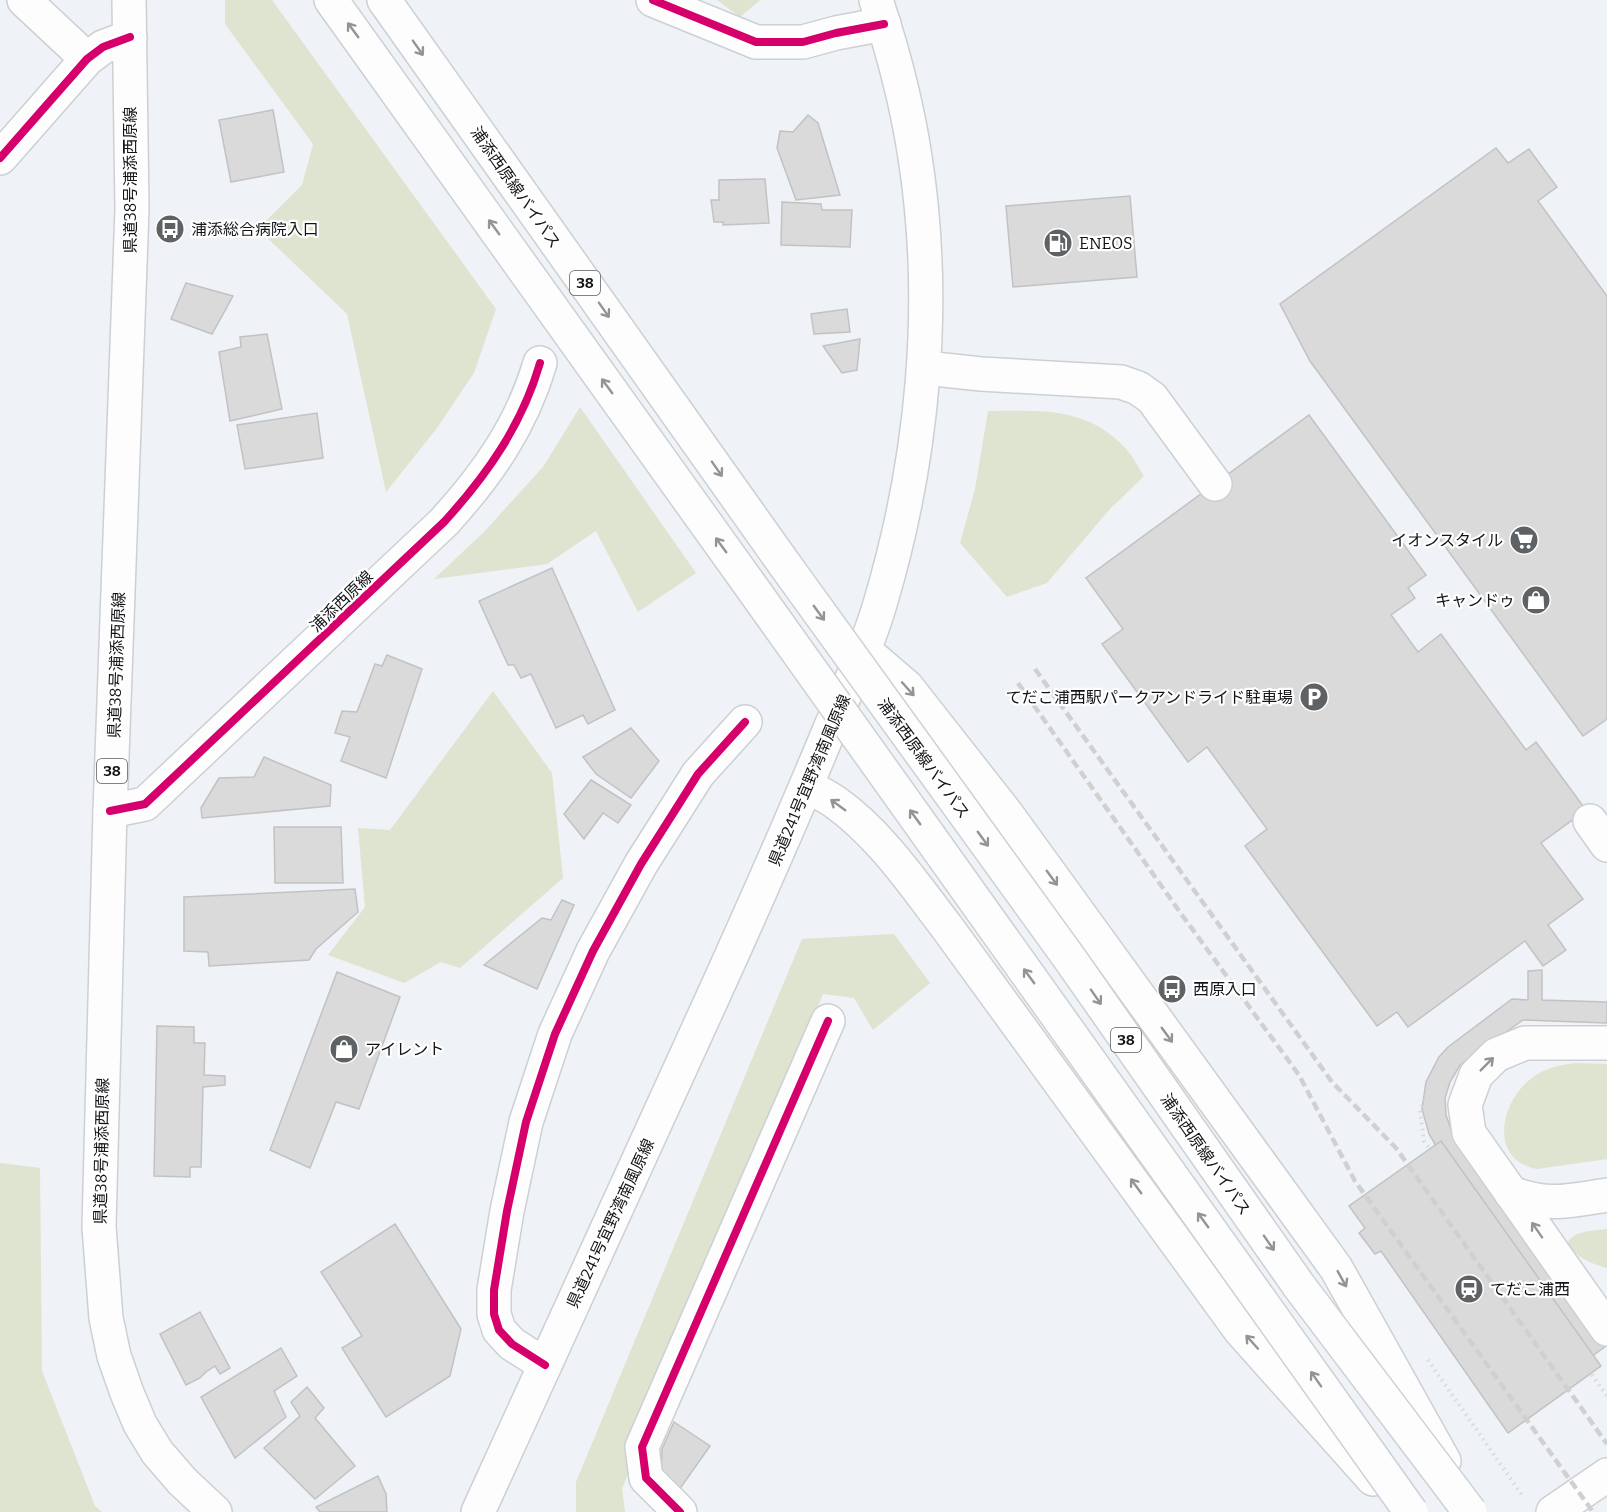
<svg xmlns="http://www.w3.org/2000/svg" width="1607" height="1512" font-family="Bitter,'Noto Sans JP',serif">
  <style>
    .green { fill: #dee4cf }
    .building { fill: #dadadb; stroke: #c2c2c3; stroke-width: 1.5 }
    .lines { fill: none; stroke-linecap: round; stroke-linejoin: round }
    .minor-casing { stroke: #cdd0d3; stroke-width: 36 }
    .major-casing { stroke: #cdd0d3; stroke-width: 36 }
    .path { stroke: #d8d9db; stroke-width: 4; stroke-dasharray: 1.5 4.5; stroke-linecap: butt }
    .minor { stroke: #fdfdfe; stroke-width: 33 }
    .major { stroke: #fdfdfe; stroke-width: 33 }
    .rail { stroke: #d0d0d1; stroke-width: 4.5; stroke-dasharray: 9 4.5; stroke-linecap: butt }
    .major-bridge-casing { stroke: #cdd0d3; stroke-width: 36; stroke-linecap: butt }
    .major-bridge { stroke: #fdfdfe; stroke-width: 33 }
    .cycleway-casing { stroke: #fff; stroke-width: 11 }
    .cycleway { stroke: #d6006c; stroke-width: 8 }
    .oneway { stroke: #939496 }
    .labels { text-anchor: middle; stroke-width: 4.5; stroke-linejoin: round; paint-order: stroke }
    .shield { fill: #fff; stroke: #595a5d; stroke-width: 1.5 }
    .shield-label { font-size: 15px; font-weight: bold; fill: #121417 }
    .street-label { font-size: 16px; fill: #121417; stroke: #fff }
    .poi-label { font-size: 16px; fill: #121417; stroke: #fff; text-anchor: start }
  </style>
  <rect width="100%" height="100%" fill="#eff2f6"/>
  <!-- green -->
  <g class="green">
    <path d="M225 0H272L496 309 474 373 437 428 386 492 347 314 258 229 302 185 313 144 225 24Z"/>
    <path d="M717 0H760L740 17Z"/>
    <path d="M580 407 696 573 638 612 596 531 547 564 434 579 484 532 543 467Z"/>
    <path d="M988 411C1041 411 1087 406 1126 449 1133 456 1138 467 1144 476L1109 510 1047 583 1007 597 960 543 975 489Z"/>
    <path d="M493 691 552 773 563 878 460 968 441 962 404 983 328 955 365 907 358 828 390 830Z"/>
    <path d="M894 934 930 983 873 1030 854 998 823 994 622 1489 625 1512H576V1482L802 939Z"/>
    <path d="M1576 1063 1607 1064V1159L1537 1169C1488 1160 1500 1101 1532 1078 1545 1068 1559 1065 1576 1063Z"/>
    <path d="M0 1163 40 1168 42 1371 95 1506 102 1512H0Z"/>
    <path d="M1607 1229V1268C1592 1264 1574 1257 1568 1242 1575 1230 1594 1231 1607 1229Z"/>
  </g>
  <!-- building -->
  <g class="building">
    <path d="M273 110 284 172 231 182 219 120Z"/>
    <path d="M808 115 818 123 840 195 796 200 777 148 780 131 793 132Z"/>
    <path d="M1496 148 1508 163 1529 149 1557 187 1538 201 1607 296V719L1583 736 1310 361 1280 304Z"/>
    <path d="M765 179 769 223 723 225V222H714L711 200H719V180Z"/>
    <path d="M1130 196 1137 277 1013 287 1006 206Z"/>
    <path d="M782 202 821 204 822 210H852L850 247 781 245Z"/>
    <path d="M186 283 233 296 212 334 171 319Z"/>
    <path d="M847 309 850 332 814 334 811 314Z"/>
    <path d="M267 334 282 409 230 421 219 352 241 347 240 337Z"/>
    <path d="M860 339 857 370 842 373 823 346Z"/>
    <path d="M317 413 323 458 245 469 237 425Z"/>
    <path d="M1309 415 1426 575 1408 588 1415 598 1391 615 1418 652 1441 634 1526 750 1536 742 1586 810 1541 843 1583 899 1548 925 1566 950 1543 966 1525 941 1408 1027 1397 1012 1377 1026 1245 846 1267 829 1207 747 1188 762 1102 644 1123 629 1086 578Z"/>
    <path d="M552 568 615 710 588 724 583 715 556 728 531 674 521 678 514 665H508L479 601Z"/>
    <path d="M387 655 422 669 386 778 341 761 350 737 335 733 342 711 357 712 375 664 382 666Z"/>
    <path d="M631 728 659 761 631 798 596 774 583 757Z"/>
    <path d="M264 757 331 785 330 806 202 818 201 808 219 778 254 777Z"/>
    <path d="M591 780 631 805 618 823 603 813 584 839 564 814Z"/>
    <path d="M274 827H341L343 883H275Z"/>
    <path d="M355 889 358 912 316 949 309 960 209 966 208 952 184 951V897Z"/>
    <path d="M562 900 574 905 537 989 484 965 542 918 551 920Z"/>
    <path d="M1542 970V1000L1607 1002V1023L1523 1020 1460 1065 1450 1082 1445 1098 1446 1115 1451 1129 1462 1147 1606 1346 1588 1359 1436 1146 1429 1134 1422 1109 1426 1082 1439 1057 1448 1047 1512 999 1528 1000V971Z"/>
    <path d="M337 972 400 997 359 1109 336 1102 310 1168 270 1150Z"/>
    <path d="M157 1026 194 1027V1043H205L204 1075 225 1076V1085L203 1087 201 1167H190V1177L154 1176Z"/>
    <path d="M1441 1141 1601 1366 1508 1433 1381 1251 1375 1254 1359 1233 1365 1228 1349 1206Z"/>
    <path d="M395 1224 461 1329 450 1376 386 1417 342 1348 362 1336 321 1272Z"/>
    <path d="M200 1312 230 1368 220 1374 215 1366 206 1372 200 1378 186 1385 160 1334Z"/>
    <path d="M281 1348 297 1376 274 1391 286 1417 235 1458 201 1397Z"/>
    <path d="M307 1387 324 1408 315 1418 355 1466 315 1499 264 1448 300 1416 291 1402Z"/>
    <path d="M674 1422 710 1446 672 1500 661 1482 662 1449Z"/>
    <path d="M378 1476 386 1494 387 1512H320L316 1507Z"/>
  </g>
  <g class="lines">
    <!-- minor casing -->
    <g class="minor-casing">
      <g id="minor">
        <path d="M24 0 87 59"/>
        <path d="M653 0 756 42H803L836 33 884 24"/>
        <path d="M0 158 87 59 103 47 130 37"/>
        <path d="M925 368 981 374 1121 382 1138 388 1152 398 1215 484"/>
        <path d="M110 811 145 804 444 522C487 475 522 425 540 363"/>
        <path d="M1590 821 1607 845"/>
        <path d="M1607 1043H1525L1496 1055 1476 1075 1465 1105 1469 1133 1607 1329"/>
        <path d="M1511 1193C1549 1207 1568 1201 1607 1195"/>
        <path d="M545 1365 512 1344 499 1330 494 1314V1290L507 1211 526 1122 555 1034 593 951 641 864 698 774 745 722"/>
        <path d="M680 1512 646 1478 642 1447 828 1021"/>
      </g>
    </g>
    <!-- major casing -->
    <g class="major-casing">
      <g id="major">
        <path d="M129 0 132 209 110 811 99 1227 106 1318 114 1356 127 1393 140 1424 157 1452 182 1481 215 1512"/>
        <path d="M331 0 755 592"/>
        <path d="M384 0 785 565"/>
        <path d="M864 650 907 687 1006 813 1336 1268 1444 1461"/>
        <path d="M807 785C816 791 826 796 835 802 880 834 913 883 946 926L1240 1330 1373 1479"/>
        <path d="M478 1512C557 1338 637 1164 716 990 755 904 793 818 829 731 847 689 867 648 880 604 923 460 938 305 915 157 907 104 893 51 876 0"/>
        <path d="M1553 1512 1607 1475"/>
      </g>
    </g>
    <!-- path -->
    <g class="path">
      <path d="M1442 1069 1435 1076 1420 1110 1424 1141 1607 1396"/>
      <path d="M1428 1360 1522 1495"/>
    </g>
    <!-- minor -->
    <use href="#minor" class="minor"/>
    <!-- major -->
    <use href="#major" class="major"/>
    <!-- rail -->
    <g class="rail">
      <path d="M1035 669 1332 1082 1396 1148 1607 1444"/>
      <path d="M1018 683 1182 915 1299 1075 1355 1181 1593 1512"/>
    </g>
    <!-- major-bridge casing -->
    <g class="major-bridge-casing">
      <g id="major-bridge">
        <path d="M785 565 1070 959 1299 1286 1470 1512"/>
        <path d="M755 592 1411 1512"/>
      </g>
    </g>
    <!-- major-bridge -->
    <use href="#major-bridge" class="major-bridge"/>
    <!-- cycleway casing -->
    <g class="cycleway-casing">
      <g id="cycleway">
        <path d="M653 0 756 42H803L836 33 884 24"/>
        <path d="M0 158 87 59 103 47 130 37"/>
        <path d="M110 811 145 804 444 522C487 475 522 425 540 363"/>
        <path d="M545 1365 512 1344 499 1330 494 1314V1290L507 1211 526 1122 555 1034 593 951 641 864 698 774 745 722"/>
        <path d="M680 1512 646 1478 642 1447 828 1021"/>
      </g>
    </g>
    <!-- cycleway -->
    <use href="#cycleway" class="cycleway"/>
  </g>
  <!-- one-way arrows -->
  <defs><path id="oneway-shaft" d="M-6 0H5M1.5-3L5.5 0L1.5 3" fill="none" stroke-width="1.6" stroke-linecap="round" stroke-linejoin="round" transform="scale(1.5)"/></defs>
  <g class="oneway">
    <use href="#oneway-shaft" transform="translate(353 30) rotate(-126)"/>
    <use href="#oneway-shaft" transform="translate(418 48) rotate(55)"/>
    <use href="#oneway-shaft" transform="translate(494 227) rotate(-126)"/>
    <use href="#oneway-shaft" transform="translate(604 310) rotate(55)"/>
    <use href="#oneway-shaft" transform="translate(607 386) rotate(-126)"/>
    <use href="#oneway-shaft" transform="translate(717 469) rotate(55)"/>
    <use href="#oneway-shaft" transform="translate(721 545) rotate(-126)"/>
    <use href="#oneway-shaft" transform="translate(819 613) rotate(54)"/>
    <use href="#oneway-shaft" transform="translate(908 689) rotate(48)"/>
    <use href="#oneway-shaft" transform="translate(838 805) rotate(-144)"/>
    <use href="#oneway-shaft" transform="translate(915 817) rotate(-126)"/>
    <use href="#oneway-shaft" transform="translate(983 839) rotate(54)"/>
    <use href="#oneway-shaft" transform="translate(1052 878) rotate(54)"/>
    <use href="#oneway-shaft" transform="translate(1029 976) rotate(-126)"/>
    <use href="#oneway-shaft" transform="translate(1096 997) rotate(55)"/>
    <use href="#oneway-shaft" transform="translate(1167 1035) rotate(54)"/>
    <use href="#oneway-shaft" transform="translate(1487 1064) rotate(-45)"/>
    <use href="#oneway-shaft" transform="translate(1136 1186) rotate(-126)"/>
    <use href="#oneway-shaft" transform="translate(1203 1220) rotate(-126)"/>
    <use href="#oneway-shaft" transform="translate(1537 1230) rotate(-125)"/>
    <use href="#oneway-shaft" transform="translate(1269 1243) rotate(55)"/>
    <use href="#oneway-shaft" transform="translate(1342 1279) rotate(61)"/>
    <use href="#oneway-shaft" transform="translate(1252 1342) rotate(-132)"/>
    <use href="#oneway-shaft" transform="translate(1316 1379) rotate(-125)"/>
  </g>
  <!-- icons -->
  <defs>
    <g id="bus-disc" transform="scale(1.5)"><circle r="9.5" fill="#5f6265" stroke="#fff"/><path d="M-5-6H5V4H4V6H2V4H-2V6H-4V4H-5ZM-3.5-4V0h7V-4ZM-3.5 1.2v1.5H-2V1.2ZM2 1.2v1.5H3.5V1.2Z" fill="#fff"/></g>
    <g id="fuel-disc" transform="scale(1.5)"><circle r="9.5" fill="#5f6265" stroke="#fff"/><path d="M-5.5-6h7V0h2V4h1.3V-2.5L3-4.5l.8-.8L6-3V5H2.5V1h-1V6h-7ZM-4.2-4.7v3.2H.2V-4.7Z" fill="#fff"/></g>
    <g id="supermarket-disc" transform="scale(1.5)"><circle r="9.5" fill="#5f6265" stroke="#fff"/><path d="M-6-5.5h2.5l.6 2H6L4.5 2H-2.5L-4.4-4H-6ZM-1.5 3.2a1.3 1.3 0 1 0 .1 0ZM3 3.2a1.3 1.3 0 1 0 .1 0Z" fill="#fff"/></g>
    <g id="shop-disc" transform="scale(1.5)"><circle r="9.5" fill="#5f6265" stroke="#fff"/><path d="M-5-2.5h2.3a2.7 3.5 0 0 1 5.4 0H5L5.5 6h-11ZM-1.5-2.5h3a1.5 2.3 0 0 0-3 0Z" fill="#fff"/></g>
    <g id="parking-disc" transform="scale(1.5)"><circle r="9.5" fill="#5f6265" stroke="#fff"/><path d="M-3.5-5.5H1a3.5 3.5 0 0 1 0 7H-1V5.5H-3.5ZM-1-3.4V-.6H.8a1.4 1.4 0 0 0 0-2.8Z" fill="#fff"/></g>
    <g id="station-disc" transform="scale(1.5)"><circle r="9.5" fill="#5f6265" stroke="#fff"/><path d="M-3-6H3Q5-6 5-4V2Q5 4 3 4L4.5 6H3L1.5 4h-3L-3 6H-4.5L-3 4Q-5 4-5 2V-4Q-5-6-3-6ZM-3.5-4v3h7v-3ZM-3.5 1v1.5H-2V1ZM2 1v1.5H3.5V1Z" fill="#fff"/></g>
  </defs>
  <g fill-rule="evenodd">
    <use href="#bus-disc" x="170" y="229"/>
    <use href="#fuel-disc" x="1058" y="243"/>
    <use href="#supermarket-disc" x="1524" y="540"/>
    <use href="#shop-disc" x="1536" y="600"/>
    <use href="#parking-disc" x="1314" y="697"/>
    <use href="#bus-disc" x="1172" y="989"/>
    <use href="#shop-disc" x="344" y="1049"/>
    <use href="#station-disc" x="1469" y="1289"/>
  </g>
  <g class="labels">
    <!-- shield labels -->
    <g class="shield">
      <rect x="570" y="271" width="30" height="24" rx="4.5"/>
      <rect x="97" y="759" width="30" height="24" rx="4.5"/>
      <rect x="1111" y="1028" width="30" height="24" rx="4.5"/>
    </g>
    <g class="shield-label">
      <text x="585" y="288">38</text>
      <text x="112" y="776">38</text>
      <text x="1126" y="1045">38</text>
    </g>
    <!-- street labels -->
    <g class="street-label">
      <text transform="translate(130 180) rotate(-90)" y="6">県道38号浦添西原線</text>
      <text transform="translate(516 187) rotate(55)" y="6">浦添西原線バイパス</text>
      <text transform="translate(341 601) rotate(-44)" y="6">浦添西原線</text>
      <text transform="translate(116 665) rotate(-88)" y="6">県道38号浦添西原線</text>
      <text transform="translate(924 758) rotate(54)" y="6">浦添西原線バイパス</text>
      <text transform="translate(809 780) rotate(-67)" y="6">県道241号宜野湾南風原線</text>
      <text transform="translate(101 1151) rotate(-89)" y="6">県道38号浦添西原線</text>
      <text transform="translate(1206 1154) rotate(55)" y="6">浦添西原線バイパス</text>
      <text transform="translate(610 1223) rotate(-65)" y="6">県道241号宜野湾南風原線</text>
    </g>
    <!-- poi labels -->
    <g class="poi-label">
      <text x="191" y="235">浦添総合病院入口</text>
      <text x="1079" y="249">ENEOS</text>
      <text x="1503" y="546" text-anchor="end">イオンスタイル</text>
      <text x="1515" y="606" text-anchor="end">キャンドゥ</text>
      <text x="1293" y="703" text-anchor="end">てだこ浦西駅パークアンドライド駐車場</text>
      <text x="1193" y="995">西原入口</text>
      <text x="365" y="1055">アイレント</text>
      <text x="1490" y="1295">てだこ浦西</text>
    </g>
  </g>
</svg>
